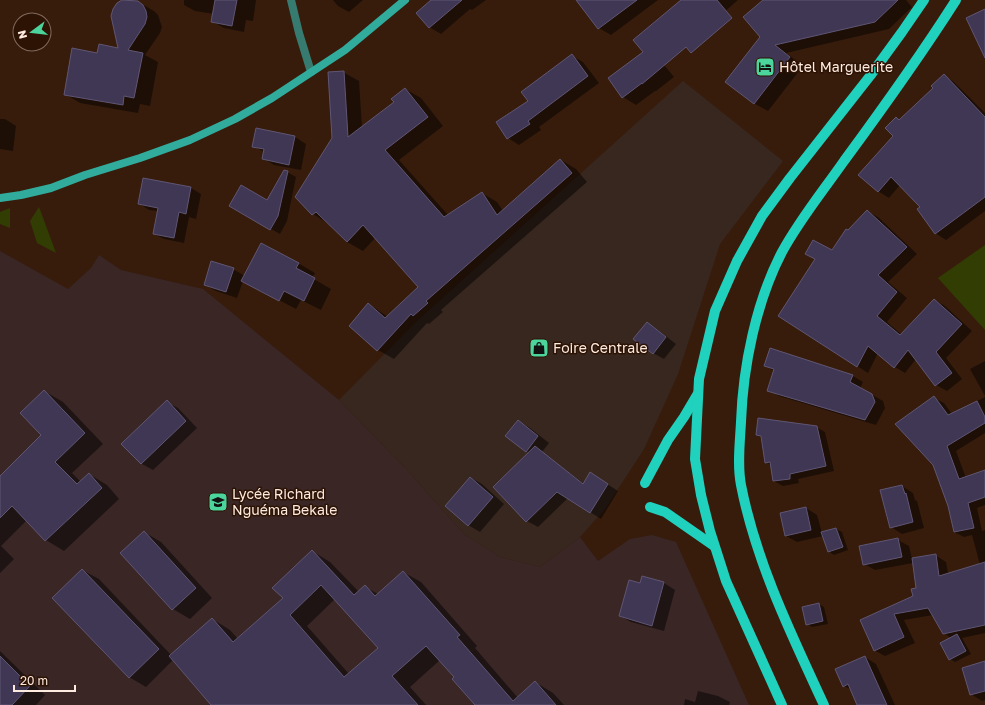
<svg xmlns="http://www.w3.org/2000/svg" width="985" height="705" font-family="'Golos Text',sans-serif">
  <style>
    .commercial { fill: #38271f }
    .education { fill: #392625 }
    .green { fill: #323d03 }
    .shadow { fill: #0007; fill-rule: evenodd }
    .building { fill: #403754; stroke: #5f5674; fill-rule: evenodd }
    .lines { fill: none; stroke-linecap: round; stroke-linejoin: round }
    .minor { stroke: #367a70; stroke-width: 8 }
    .secondary { stroke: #31ab9c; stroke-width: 8 }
    .primary { stroke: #20d1be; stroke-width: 10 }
    .labels { text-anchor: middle; stroke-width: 3; stroke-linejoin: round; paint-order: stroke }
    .poi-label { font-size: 14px; fill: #feebe0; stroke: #2d1304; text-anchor: start }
  </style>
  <rect width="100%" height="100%" fill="#371c0c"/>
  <!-- commercial -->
  <path class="commercial" d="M683 81 783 161 720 244 678 374 644 449 605 509 580 537 540 567 500 557 464 534 407 470 339 400 416 322Z"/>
  <!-- education -->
  <path class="education" d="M0 251 68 289 91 268 99 255 121 270 203 289 339 400 407 470 464 534 500 557 540 567 580 537 598 561 630 539 652 535 676 542 749 705H0Z"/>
  <!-- green -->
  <g class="green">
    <path d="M39 207 56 253 37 243 30 221Z"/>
    <path d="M10 208V228L0 224V212Z"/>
    <path d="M985 245V330L938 278Z"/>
  </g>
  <!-- shadow -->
  <g class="shadow">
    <path d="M124 0H132L138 2 154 11 158 15 162 27 160 33 145 55 158 62 150 106 140 104 138 113 80 103 65 94 98 54 119 49Z"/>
    <path d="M184 0H256L253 21 246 20 244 32 224 28 213 22 214 14 195 11 184 5Z"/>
    <path d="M333 0H363L349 12 338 6Z"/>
    <path d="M433 0H486L472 10 470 9 441 34 429 27Z"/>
    <path d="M578 0H658L611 35 599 28Z"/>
    <path d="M683 0H738L664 65 674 77 656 91H655L636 105 623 97 644 52Z"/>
    <path d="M765 0H906L912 7 889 29 786 53 803 66 768 111 755 104 727 82 761 37Z"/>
    <path d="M572 56 583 62 599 83 539 127 541 130 519 145 508 138 529 101Z"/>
    <path d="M343 72 359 81 362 127 395 102 405 89 421 98 443 126 399 160 448 215 482 193 497 202 503 211 561 160 576 169 587 182 441 310 443 312 429 324 427 323 394 359 378 350 350 326 369 304 388 317 419 287 376 237 363 251 347 242 329 224 313 214 333 138Z"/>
    <path d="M944 75 954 82 985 113V211L946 240 935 233 922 207 900 185 889 198 878 191 895 136 896 118 900 120 934 88Z"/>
    <path d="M0 119H5L16 126 13 151 0 149Z"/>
    <path d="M257 129 295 137 306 144 301 170 274 165 263 158 264 152 254 146Z"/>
    <path d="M287 172 296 177 287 221 280 234 230 206 268 202Z"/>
    <path d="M191 188 201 194 196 219 189 217 184 243 164 239 154 234 158 211 149 210 140 204Z"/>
    <path d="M867 211 878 217 917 254 888 282 907 298 887 322 902 335 935 300 945 306 972 331 946 358 962 379 947 391 936 385 916 359 905 373 895 367 878 353 868 373 779 316 848 232Z"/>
    <path d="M298 263 315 273 312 278 331 289 321 310 301 300 296 309 243 281 237 298 216 291 205 285 233 269 245 276Z"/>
    <path d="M647 323 658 330 676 344 664 359 653 353Z"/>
    <path d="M770 349 853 376 863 382 860 388 883 401 885 408 876 425 779 396 769 390 774 371 765 365Z"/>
    <path d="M985 361V396L970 369Z"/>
    <path d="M44 391 63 402 103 444 72 473 81 482 89 474 107 485 119 499 64 551 46 540 27 520 1 546 14 559 0 573V477L42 435Z"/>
    <path d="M985 397V433L956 451 966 478 985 471V505L977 508 982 531 985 530V577L983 576 972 535 964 537 954 532 934 398 944 403 952 414Z"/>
    <path d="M167 402 178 408 197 428 153 470 142 464 123 444Z"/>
    <path d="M519 421 530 428 549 443 542 452 584 484 601 480 618 491 601 519 568 498 538 527 527 521 529 453 526 451Z"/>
    <path d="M816 427 825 432 834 471 798 479 799 483 783 486 774 481 772 466 766 462 763 438 757 435Z"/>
    <path d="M471 478 482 484 504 504 480 532 468 525Z"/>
    <path d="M902 486 913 493 915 500 917 501 924 528 902 534 891 527Z"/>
    <path d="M806 508 817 515 822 533 836 529 842 532 848 550 834 555 828 551 823 536 797 542 786 536Z"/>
    <path d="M144 532 161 542 212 598 190 619 173 609 122 553Z"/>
    <path d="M898 540 909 546 912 559 935 555 946 562 951 589 985 594V633L962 638 971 654 955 662 950 659 951 638 944 633 933 615 904 620 915 643 885 656 874 650 861 620 914 596 917 589 913 563 875 570 864 564Z"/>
    <path d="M312 551 330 562 359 592 365 587 378 594 403 572 421 582 477 646 475 648 518 698 535 682 553 693 564 705H477L440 660 410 687 426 705H213L173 660 146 687 129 677 82 570 99 579 171 655 212 619 230 630 238 639 284 598ZM335 599 379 648 349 674 307 626Z"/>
    <path d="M664 583 675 590 664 631 631 622 620 616Z"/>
    <path d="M819 604 824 607 828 624 812 627 807 624Z"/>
    <path d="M0 651 45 695 36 705H1L0 704Z"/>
    <path d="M865 657 876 664 895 705H858L852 690 844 686Z"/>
    <path d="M985 662V700L982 701 971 694Z"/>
    <path d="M698 691 718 696 730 702 729 705H684L685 699 695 702Z"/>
  </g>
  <!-- building -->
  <g class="building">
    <path d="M122 0 138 1 143 5 146 11 147 17 145 24 128 50 143 53 134 98 124 96 123 105 64 95 72 48 97 53 99 44 118 48 111 16 113 9 117 3Z"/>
    <path d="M215 0H237L232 26 211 22Z"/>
    <path d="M431 0H462L429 28 416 13Z"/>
    <path d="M576 0H637L598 29Z"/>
    <path d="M681 0H717L732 18 691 53 686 47 642 84V83L622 98 608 78 643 52 633 40Z"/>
    <path d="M763 0H898L875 22 775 45 790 57 754 104 725 82 760 37 743 17Z"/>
    <path d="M985 9V58L966 18Z"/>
    <path d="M572 54 588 76 528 121 530 124 507 139 496 122 528 101 521 92Z"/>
    <path d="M344 71 348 137 394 102 391 99 405 88 428 117 385 150 444 217 482 192 497 215 560 159 572 173 426 301 428 303 413 316 411 314 377 351 349 326 368 303 385 318 418 287 363 225 347 242 316 212 312 215 295 197 332 138 328 72Z"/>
    <path d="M944 74 985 117V197L935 234 917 209 920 207 891 177 878 192 858 175 893 136 885 128 896 117 899 120 933 88 931 86Z"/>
    <path d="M256 128 295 136 289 165 262 159 264 149 252 147Z"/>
    <path d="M284 170 288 171 278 216 270 230 229 206 241 185 267 200Z"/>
    <path d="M143 178 191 187 186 214 179 212 174 238 153 234 158 208 138 204Z"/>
    <path d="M867 210 907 247 878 275 897 292 877 316 900 335 934 299 962 324 936 352 952 373 935 386 908 350 894 368 868 346 857 367 778 316 815 259 805 254 813 240 832 250 846 229 848 230Z"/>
    <path d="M261 243 299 263 296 268 315 278 304 301 284 291 279 301 241 281Z"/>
    <path d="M211 261 234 268 226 292 204 285Z"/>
    <path d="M647 322 666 337 653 354 633 339Z"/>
    <path d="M770 348 853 375 850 382 872 394 875 402 865 420 767 391 774 369 764 366Z"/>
    <path d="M44 390 85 433 55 462 77 484 89 473 102 488 45 541 12 506 0 518V476L41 435 20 413Z"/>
    <path d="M934 396 948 415 977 401 985 417V423L947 446 959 479 985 470V497L968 503 974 528 954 532 948 506 933 465 895 424Z"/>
    <path d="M167 400 186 421 141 464 121 444Z"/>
    <path d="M758 418 817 426 826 466 790 474V479L773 481 770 462 765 463 761 436 756 435Z"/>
    <path d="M518 420 538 436 526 452 505 436Z"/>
    <path d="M535 446 583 484 590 472 608 484 590 513 557 492 526 522 493 487Z"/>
    <path d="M470 477 493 497 468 526 445 506Z"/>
    <path d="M902 485 905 494 906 493 913 522 890 528 880 490Z"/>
    <path d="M806 507 811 530 785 536 780 513Z"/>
    <path d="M836 528 843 547 828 552 821 532Z"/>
    <path d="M144 531 196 588 172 610 120 553Z"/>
    <path d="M898 538 902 557 863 565 859 546Z"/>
    <path d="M312 550 354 595 365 585 375 596 403 571 460 635 457 637 513 701 535 681 556 705H475L452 679 454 677 426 646 392 676 418 705H211L169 656 212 618 233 642 283 598 272 588ZM321 585 378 648 344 677 290 615Z"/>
    <path d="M936 554 939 576 985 562V625L943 634 928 608 894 614 904 637 874 651 860 620 913 596 911 589 916 588 912 558Z"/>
    <path d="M82 569 159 649 129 678 52 598Z"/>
    <path d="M642 576 664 582 652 626 619 616 629 580 640 583Z"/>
    <path d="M819 603 823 621 806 625 802 607Z"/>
    <path d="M957 634 966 651 949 660 940 643Z"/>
    <path d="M0 656 30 686 12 705H0Z"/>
    <path d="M865 656 887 705H857L848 684 843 687 835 669Z"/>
    <path d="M985 661V691L970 695 962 668Z"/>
  </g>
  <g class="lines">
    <!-- minor -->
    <path class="minor" d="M291 0 299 33 311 72"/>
    <!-- secondary -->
    <path class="secondary" d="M0 198 21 195 51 188 85 175 140 158 190 140 235 119 272 98 345 50 405 0"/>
    <!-- primary -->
    <g class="primary">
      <path d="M645 483 668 440 684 417 697 395"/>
      <path d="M650 507 665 512 714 546"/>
      <path d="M782 705 726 581 710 531 701 495 695 459 699 379 715 311 737 261 762 216 790 178 870 76 902 32 924 0"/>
      <path d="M824 705C791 634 756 562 741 485 737 465 740 442 741 422 743 366 756 302 782 252 800 219 823 191 844 161 883 108 921 55 956 0"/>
    </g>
  </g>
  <!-- icons -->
  <defs>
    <g id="hotel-square" transform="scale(1)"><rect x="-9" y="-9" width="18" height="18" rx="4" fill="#4bd49b" stroke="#2d1304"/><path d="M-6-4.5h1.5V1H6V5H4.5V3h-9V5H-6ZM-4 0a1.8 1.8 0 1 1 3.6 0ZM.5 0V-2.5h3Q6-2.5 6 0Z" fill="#111"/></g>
    <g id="shop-square" transform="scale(1)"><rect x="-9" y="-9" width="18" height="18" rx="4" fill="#4bd49b" stroke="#2d1304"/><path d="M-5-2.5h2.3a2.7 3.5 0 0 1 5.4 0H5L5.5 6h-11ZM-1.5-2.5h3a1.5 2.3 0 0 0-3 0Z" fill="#111"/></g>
    <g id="school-square" transform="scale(1)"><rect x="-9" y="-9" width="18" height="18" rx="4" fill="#4bd49b" stroke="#2d1304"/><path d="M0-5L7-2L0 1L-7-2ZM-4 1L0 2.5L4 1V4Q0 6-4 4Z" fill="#111"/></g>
  </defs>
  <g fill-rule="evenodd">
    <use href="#hotel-square" x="765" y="67"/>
    <use href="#shop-square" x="539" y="348"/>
    <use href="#school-square" x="218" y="502"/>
  </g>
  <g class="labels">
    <!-- poi labels -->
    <g class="poi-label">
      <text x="779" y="72">Hôtel Marguerite</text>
      <text x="553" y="353">Foire Centrale</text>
      <text x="232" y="499">Lycée Richard<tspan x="232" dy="16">Nguéma Bekale</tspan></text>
    </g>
  </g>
  <!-- north arrow -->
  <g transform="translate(32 32) rotate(255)"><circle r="19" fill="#2d1304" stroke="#81695c"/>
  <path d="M0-3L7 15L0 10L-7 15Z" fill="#4bd49b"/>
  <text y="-6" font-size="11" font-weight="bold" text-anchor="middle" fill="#feebe0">N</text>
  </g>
  <!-- scale -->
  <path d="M14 685v6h61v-6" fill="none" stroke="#feebe0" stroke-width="2"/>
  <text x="20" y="685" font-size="12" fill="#feebe0" stroke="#2d1304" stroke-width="3" paint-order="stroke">20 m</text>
</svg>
